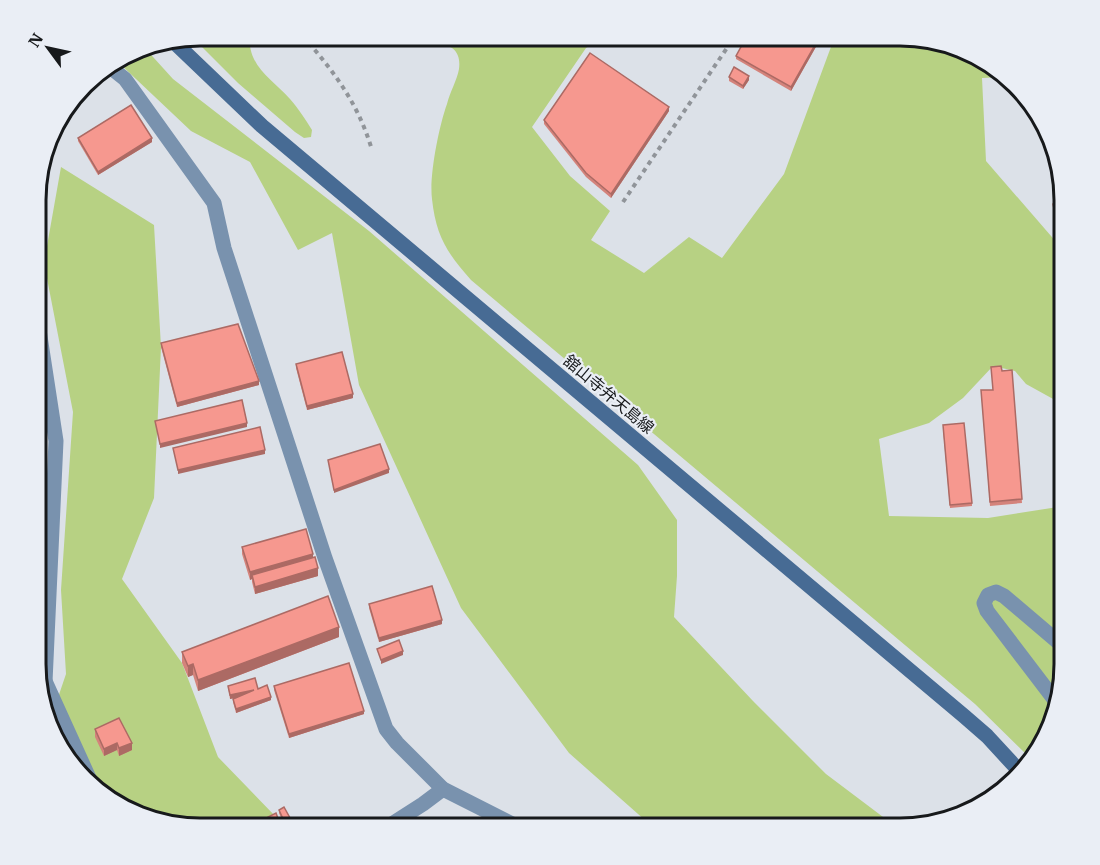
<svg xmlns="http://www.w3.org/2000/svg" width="1100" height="865" font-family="'IBM Plex Serif','Noto Sans JP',serif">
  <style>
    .green { fill: #b7d183 }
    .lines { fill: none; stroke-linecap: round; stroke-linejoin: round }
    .path { stroke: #909499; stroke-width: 4; stroke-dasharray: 4.5 4.5; stroke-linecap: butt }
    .minor { stroke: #7992ae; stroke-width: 15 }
    .tertiary { stroke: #7992ae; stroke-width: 15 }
    .secondary { stroke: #476b94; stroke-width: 15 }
    .wall { fill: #d4837b }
    .shaded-wall { fill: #ac6a64 }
    .building { fill: #f6988f; stroke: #ac6a64; stroke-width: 1.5 }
    .labels { text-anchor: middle; stroke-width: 4.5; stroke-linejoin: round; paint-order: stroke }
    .street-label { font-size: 16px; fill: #17191b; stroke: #eaeef5 }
    .rim { fill: none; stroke: #17191b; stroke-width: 3 }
  </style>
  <rect width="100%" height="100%" fill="#dce1e8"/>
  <!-- green -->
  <g class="green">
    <path d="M201 36H250C247 66 273 80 290 99 298 108 306 120 312 130L311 137 304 138 295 132 238 83 192 37Z"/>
    <path d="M385 36H604L586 48 532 127 570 176 610 211 591 240 644 273 689 237 722 258 784 174 835 36H910L962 48 1008 77 982 78 986 161 1064 251V405L1026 384 1015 371 993 366 963 398 929 423 879 439 889 516 988 518 1064 506V675L1051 728 1031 759 975 704 471 280C447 253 436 236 432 199 429 176 439 126 447 104 450 92 457 80 459 69 460 61 459 53 452 48 439 39 404 46 385 36Z"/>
    <path d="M144 47 173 79 369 231 638 465 677 520V576L674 617 753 701 826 774 899 829H655L569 753 461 608 359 385 332 233 298 250 250 162 191 131 118 62Z"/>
    <path d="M61 167 154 225 161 347 154 498 122 579 182 663 218 757 276 817 325 829H190L138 817 92 788 53 737 49 724 66 674 61 590 73 412 44 263Z"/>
  </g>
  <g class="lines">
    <!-- path -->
    <g class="path">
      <path d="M303 36C335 73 358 103 372 150"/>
      <path d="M623 202 735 36"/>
    </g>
    <!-- minor -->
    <g class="minor">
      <path d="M110 67 125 79 214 203 224 248 325 558 386 729 397 743 443 789 522 829"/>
      <path d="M45 681 94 789"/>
      <path d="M1057 703 987 611 984 603 988 595 996 592 1004 596 1064 647"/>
      <path d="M384 829 423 804 443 789"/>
    </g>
    <!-- tertiary -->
    <path class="tertiary" d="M37 317 56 441 44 704"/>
    <!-- secondary -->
    <path class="secondary" d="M173 41 262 126 964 716 987 736 1022 774"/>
  </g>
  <!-- wall -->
  <g class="wall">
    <path d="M747 36H822L791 91 736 59V56Z"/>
    <path d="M729 77 749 80 743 89 729 81Z"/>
    <path d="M669 111 611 198 586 177 544 124V120Z"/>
    <path d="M78 138 152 142 98 175 78 141Z"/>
    <path d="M1064 202V243L1061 244 1053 208V204Z"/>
    <path d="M161 343 259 385 177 407 161 347Z"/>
    <path d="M296 364 353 398 307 410 296 368Z"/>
    <path d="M1012 370 1022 503 990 506 981 390H992L1002 371Z"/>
    <path d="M943 429 972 503V506L950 508Z"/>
    <path d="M242 547 313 557 318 576 255 594 252 582V579L250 580 242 554Z"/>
    <path d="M369 604 442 624 379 642 369 608Z"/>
    <path d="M339 637 198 691 193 675 188 677 182 663V652Z"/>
    <path d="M228 686 258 689 271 700 236 713 233 702V699L236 697 230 699Z"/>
    <path d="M274 686 364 714 289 738 274 690Z"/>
    <path d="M95 729 132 750 119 756 117 750 104 756 95 737Z"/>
    <path d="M279 810 290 822 284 825 279 813Z"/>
  </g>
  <!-- shaded-wall -->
  <g class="shaded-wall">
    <path d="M820 36H822L791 91V87Z"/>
    <path d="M749 76V80L743 89V86Z"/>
    <path d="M669 107V111L611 198V194Z"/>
    <path d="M152 138V142L98 175V172Z"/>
    <path d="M259 381V385L177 407V403Z"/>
    <path d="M353 394V398L307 410V406Z"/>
    <path d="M247 423V427L160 448V444Z"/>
    <path d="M265 450V454L178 474V470Z"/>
    <path d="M389 469V473L334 493V490Z"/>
    <path d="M313 554V561L252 575V579L250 580V572Z"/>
    <path d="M318 568V576L255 594V587Z"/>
    <path d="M442 620V624L379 642V638Z"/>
    <path d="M339 627V637L198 691V680Z"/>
    <path d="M403 651V655L381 664V660Z"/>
    <path d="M193 664V675L188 677V666Z"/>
    <path d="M254 690V694L230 699V695Z"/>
    <path d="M271 697V700L236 713V709Z"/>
    <path d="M364 711V714L289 738V734Z"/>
    <path d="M117 743V750L104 756V749Z"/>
    <path d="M132 743V750L119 756V748Z"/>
    <path d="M290 818V822L284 825V821Z"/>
    <path d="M280 824V827L278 829H273Z"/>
  </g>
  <!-- building -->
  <g class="building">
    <path d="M747 36H820L791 87 736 56Z"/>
    <path d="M590 53 669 107 611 194 586 173 544 120Z"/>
    <path d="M734 67 749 76 743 86 729 77Z"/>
    <path d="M131 105 152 138 98 172 78 138Z"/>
    <path d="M1064 202V240H1061L1053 204Z"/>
    <path d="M238 324 259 381 177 403 161 343Z"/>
    <path d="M342 352 353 394 307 406 296 364Z"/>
    <path d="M1001 366 1002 371 1012 370 1022 499 990 502 981 390H993L991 367Z"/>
    <path d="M242 400 247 423 160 444 155 421Z"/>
    <path d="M964 423 972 503 950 505 943 425Z"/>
    <path d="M260 427 265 450 178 470 173 448Z"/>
    <path d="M380 444 389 469 334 490 328 460Z"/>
    <path d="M306 529 313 554 250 572 242 547Z"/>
    <path d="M315 557 318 568 255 587 252 575Z"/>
    <path d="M432 586 442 620 379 638 369 604Z"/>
    <path d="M328 596 339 627 198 680 193 664 188 666 182 652Z"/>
    <path d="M399 640 403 651 381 660 377 649Z"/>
    <path d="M349 663 364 711 289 734 274 686Z"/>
    <path d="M255 678 258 689 267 685 271 697 236 709 233 699 254 690 230 695 228 686Z"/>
    <path d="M119 718 132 743 119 748 117 743 104 749 95 729Z"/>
    <path d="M284 807 290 818 284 821 279 810Z"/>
    <path d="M276 813 280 824 273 828 268 817Z"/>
  </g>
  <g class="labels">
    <!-- street labels -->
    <g class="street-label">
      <text transform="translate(609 394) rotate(40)" y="6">舘山寺弁天島線</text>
    </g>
  </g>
  <!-- crop -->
  <path d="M0 0H1100V865H0ZM200 46H900A154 154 0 0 1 1054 200V664A154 154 0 0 1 900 818H200A154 154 0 0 1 46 664V200A154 154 0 0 1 200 46Z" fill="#eaeef5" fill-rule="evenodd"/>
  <path class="rim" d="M200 46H900A154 154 0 0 1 1054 200V664A154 154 0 0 1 900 818H200A154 154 0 0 1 46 664V200A154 154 0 0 1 200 46Z"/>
  <!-- north arrow -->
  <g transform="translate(48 48) rotate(303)" stroke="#eaeef5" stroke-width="4.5" paint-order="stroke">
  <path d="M0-4.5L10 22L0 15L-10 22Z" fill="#17191b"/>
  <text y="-9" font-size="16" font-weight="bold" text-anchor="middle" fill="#17191b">N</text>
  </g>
</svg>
